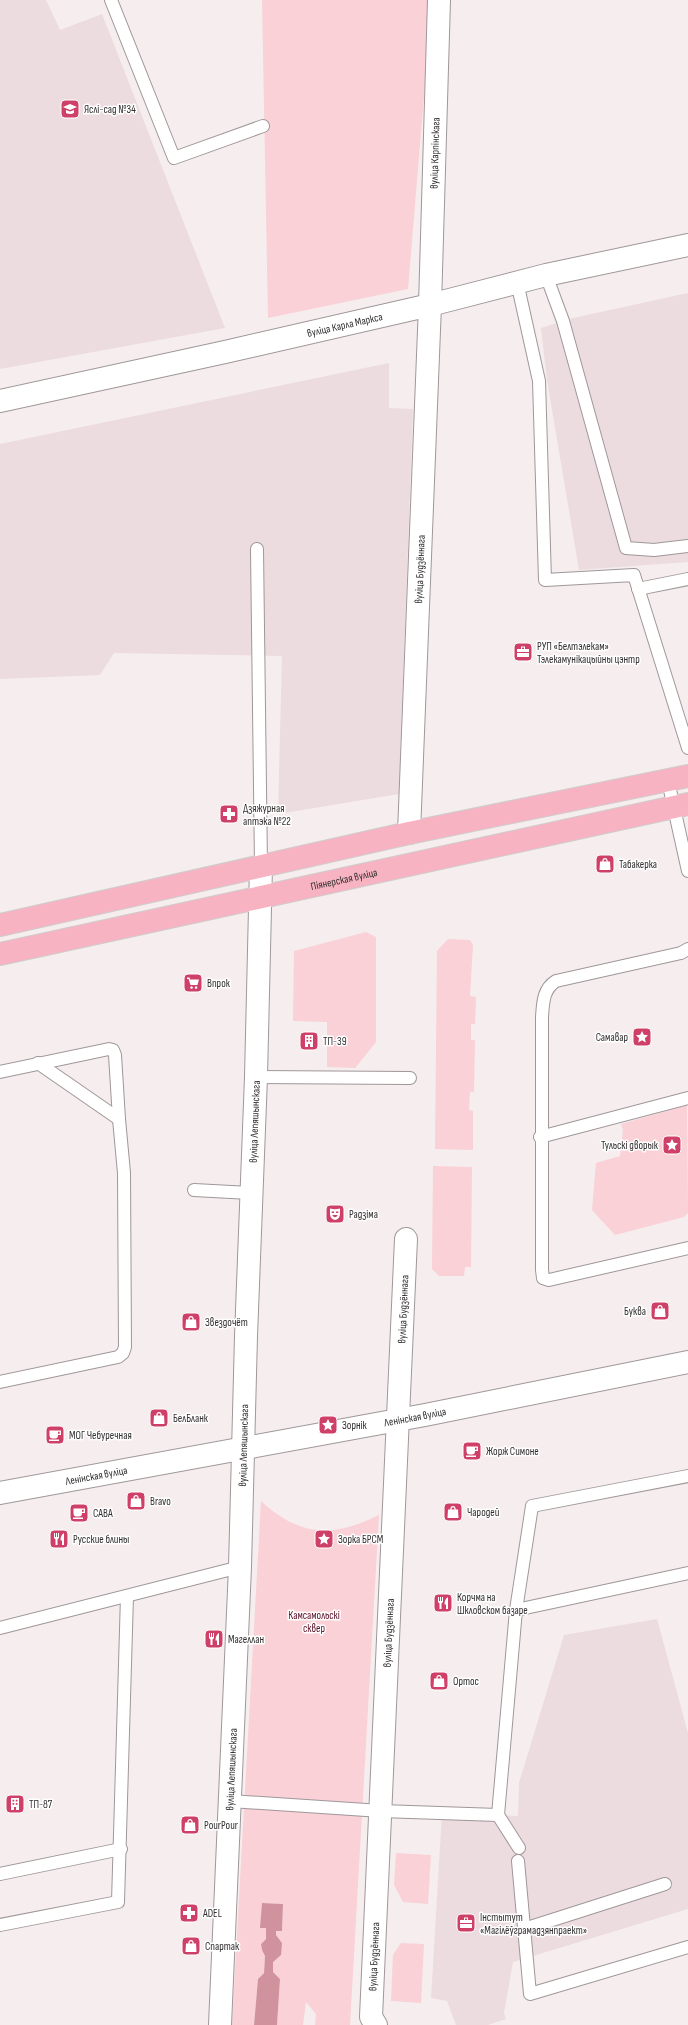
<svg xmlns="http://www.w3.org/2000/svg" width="688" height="2025" font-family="'Sofia Sans Condensed',sans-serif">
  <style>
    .built { fill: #eddcdf }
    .green { fill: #f9d1d7 }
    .water { fill: #d0929d }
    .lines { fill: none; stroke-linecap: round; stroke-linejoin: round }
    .lane-casing { stroke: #9f9799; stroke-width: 14 }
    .street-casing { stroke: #9f9799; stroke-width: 24 }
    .secondary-casing { stroke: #9f9799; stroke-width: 24 }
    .primary-casing { stroke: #cecdcd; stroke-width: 24 }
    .lane { stroke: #fff; stroke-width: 12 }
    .street { stroke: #fff; stroke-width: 22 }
    .secondary { stroke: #fff; stroke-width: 22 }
    .primary { stroke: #f8b3c2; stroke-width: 22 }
    .labels { text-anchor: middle; stroke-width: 3; stroke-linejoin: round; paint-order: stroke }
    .poi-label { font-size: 11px; fill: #322f30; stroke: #fff; text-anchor: start }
    .street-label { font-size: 11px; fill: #322f30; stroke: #fff }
    .park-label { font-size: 11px; fill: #5b1128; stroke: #fff }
  </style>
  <rect width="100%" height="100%" fill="#f6edee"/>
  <!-- built -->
  <g class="built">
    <path d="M0 0H46L60 30 102 14 225 328 0 369Z"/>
    <path d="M688 293V562L579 570 547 380 541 328 573 318Z"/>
    <path d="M389 363V408L413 409 399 794 278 814 282 656 114 653 100 675 0 679V444Z"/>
    <path d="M657 1619 688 1733V1909L513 1962 504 2013 506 2019 488 2025H456L447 2001 431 1998 442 1813 518 1816 519 1783 564 1635Z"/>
  </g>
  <!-- green -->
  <g class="green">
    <path d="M262 0H432L408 289 268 318Z"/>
    <path d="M366 932 376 937V1042L355 1068 327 1067V1022L293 1021 294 951Z"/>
    <path d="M448 939 470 940 473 945 470 996 476 997 475 1024H471V1040H475L474 1092H470L469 1110 473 1111V1150L435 1149 437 951Z"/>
    <path d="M687 1105 688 1213 684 1217 615 1235 592 1210 596 1163 620 1156 623 1130 621 1124Z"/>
    <path d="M433 1166 472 1167 471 1267H465L464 1276H439L432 1269Z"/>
    <path d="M261 1501C300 1537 333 1538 379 1515L350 2025H315L316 2014 306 2002 303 2025H277L280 1979 273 1972V1962L282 1943 276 1935V1931H282L283 1904 262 1903 261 1928H266V1939L261 1944 262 1950 265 1956 264 1973 258 1979 254 2025H232Z"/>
    <path d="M396 1853 431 1855 428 1904 403 1902 394 1885Z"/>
    <path d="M401 1943 424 1944 421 2003 391 2001 393 1955Z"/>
  </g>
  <!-- water -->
  <path class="water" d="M262 1903 283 1904 282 1931H276V1935L282 1943 281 1955 273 1962V1972L280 1979 277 2025H254L258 1979 264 1973 265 1956 262 1950 261 1944 266 1939V1928H260Z"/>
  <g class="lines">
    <!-- lane casing -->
    <g class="lane-casing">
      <g id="lane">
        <path d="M111 0 174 158 263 126"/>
        <path d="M546 275 563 321 626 548 654 550 688 546"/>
        <path d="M517 282 539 381 545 580 634 575 688 748"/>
        <path d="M257 549 261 866"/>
        <path d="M638 589 688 579"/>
        <path d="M668 781 688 871"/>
        <path d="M688 949 681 953 556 981C543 989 543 1003 542 1017V1270L543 1278 549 1280 688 1248"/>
        <path d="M38 1063 119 1119"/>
        <path d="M0 1072 109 1049 113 1050 115 1055 119 1119 124 1173 125 1347 123 1353 118 1357 0 1382"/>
        <path d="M256 1077 410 1078"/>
        <path d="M540 1137 688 1098"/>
        <path d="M194 1190 250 1193"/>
        <path d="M516 1610 688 1573"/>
        <path d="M0 1628 240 1567"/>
        <path d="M230 1801 381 1811 498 1815 519 1848"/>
        <path d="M498 1815 516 1610 532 1506 688 1476"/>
        <path d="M518 1861 530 1994 688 1947"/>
        <path d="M0 1874 121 1849"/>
        <path d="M0 1925 118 1902 127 1596"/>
        <path d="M524 1929 665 1884"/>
      </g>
    </g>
    <!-- street casing -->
    <g class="street-casing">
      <g id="street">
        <path id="s1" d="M409 833 430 305"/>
        <path id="s2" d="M0 1493 425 1415 688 1362"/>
        <path id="s3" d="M220 2025 240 1567 246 1336 256 1077 261 866"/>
        <path id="s4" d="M376 2025 371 2017 406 1239"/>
      </g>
    </g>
    <!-- secondary casing -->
    <g class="secondary-casing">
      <g id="secondary">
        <path id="s5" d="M430 305 439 0"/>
        <path id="s6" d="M0 401 225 352 430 305 546 275 688 245"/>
      </g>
    </g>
    <!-- primary casing -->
    <g class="primary-casing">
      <g id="primary">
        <path d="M0 925 409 833 688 776"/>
        <path id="s7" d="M0 954 688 804"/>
      </g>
    </g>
    <!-- lane -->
    <use href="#lane" class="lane"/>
    <!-- street -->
    <use href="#street" class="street"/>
    <!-- secondary -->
    <use href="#secondary" class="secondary"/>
    <!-- primary -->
    <use href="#primary" class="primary"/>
  </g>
  <!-- icons -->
  <defs>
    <g id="school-square" transform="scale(1)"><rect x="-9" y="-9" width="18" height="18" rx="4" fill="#cf4069" stroke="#fff"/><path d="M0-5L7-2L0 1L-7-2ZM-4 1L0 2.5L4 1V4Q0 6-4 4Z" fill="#fff"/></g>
    <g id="office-square" transform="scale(1)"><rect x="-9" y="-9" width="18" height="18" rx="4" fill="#cf4069" stroke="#fff"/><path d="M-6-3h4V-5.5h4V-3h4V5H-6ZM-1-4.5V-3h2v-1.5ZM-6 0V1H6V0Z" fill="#fff"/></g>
    <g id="pharmacy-square" transform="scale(1)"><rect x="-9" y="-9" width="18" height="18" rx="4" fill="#cf4069" stroke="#fff"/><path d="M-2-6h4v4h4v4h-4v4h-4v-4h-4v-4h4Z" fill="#fff"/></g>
    <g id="shop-square" transform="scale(1)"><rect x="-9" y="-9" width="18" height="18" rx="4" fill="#cf4069" stroke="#fff"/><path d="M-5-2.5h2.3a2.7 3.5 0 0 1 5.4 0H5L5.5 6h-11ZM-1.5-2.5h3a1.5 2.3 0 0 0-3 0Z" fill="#fff"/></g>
    <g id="supermarket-square" transform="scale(1)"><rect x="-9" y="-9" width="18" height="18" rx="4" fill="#cf4069" stroke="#fff"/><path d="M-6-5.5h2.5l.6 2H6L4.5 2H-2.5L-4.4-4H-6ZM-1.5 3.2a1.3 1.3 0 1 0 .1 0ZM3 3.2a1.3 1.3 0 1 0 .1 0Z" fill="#fff"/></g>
    <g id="sight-square" transform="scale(1)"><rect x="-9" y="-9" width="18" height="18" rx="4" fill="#cf4069" stroke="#fff"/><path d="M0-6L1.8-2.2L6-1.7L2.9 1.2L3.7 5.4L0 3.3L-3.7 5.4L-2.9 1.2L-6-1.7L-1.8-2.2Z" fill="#fff"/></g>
    <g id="building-square" transform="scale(1)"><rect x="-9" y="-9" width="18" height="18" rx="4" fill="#cf4069" stroke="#fff"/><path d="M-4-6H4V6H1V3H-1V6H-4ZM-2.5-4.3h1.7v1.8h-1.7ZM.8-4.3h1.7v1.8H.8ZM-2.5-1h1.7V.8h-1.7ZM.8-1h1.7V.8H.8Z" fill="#fff"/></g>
    <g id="theatre-square" transform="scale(1)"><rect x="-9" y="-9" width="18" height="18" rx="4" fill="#cf4069" stroke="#fff"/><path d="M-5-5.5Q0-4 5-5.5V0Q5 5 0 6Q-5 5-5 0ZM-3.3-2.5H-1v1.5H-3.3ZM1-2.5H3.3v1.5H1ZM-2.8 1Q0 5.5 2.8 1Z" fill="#fff"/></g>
    <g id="cafe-square" transform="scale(1)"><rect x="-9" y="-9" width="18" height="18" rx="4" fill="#cf4069" stroke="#fff"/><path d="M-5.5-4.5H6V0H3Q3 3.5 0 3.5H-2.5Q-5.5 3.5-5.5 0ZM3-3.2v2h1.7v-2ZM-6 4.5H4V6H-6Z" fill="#fff"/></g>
    <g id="restaurant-square" transform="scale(1)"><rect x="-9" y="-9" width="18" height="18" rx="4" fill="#cf4069" stroke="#fff"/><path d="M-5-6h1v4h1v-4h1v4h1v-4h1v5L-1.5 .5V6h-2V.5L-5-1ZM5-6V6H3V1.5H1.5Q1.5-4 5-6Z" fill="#fff"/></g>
  </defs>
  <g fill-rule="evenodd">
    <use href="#school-square" x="70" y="109"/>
    <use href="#office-square" x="523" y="652"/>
    <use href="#pharmacy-square" x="229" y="814"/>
    <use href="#shop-square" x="605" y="864"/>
    <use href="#supermarket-square" x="193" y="983"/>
    <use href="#sight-square" x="642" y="1037"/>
    <use href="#building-square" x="309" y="1041"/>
    <use href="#sight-square" x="672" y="1145"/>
    <use href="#theatre-square" x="335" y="1214"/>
    <use href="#shop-square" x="660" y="1311"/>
    <use href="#shop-square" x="191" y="1322"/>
    <use href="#shop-square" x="159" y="1418"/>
    <use href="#sight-square" x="328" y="1425"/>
    <use href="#cafe-square" x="55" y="1435"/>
    <use href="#cafe-square" x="472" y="1451"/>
    <use href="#shop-square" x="136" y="1501"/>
    <use href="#shop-square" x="453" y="1512"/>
    <use href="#cafe-square" x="79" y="1513"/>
    <use href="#restaurant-square" x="59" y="1539"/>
    <use href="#sight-square" x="324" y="1539"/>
    <use href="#restaurant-square" x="443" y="1603"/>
    <use href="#restaurant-square" x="214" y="1639"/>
    <use href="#shop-square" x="439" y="1681"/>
    <use href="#building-square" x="15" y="1804"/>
    <use href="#shop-square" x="190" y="1825"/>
    <use href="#pharmacy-square" x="189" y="1913"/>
    <use href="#office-square" x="466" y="1923"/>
    <use href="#shop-square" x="191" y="1946"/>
  </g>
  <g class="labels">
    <!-- poi labels -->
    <g class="poi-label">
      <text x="84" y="113">Яслі-сад №34</text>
      <text x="537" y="650">РУП «Белтэлекам»<tspan x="537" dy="13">Тэлекамунікацыйны цэнтр</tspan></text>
      <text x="243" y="812">Дзяжурная<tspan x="243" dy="13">аптэка №22</tspan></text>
      <text x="619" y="868">Табакерка</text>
      <text x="207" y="987">Впрок</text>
      <text x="628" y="1041" text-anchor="end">Самавар</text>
      <text x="323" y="1045">ТП-39</text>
      <text x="658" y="1149" text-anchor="end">Тульскі дворык</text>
      <text x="349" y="1218">Радзіма</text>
      <text x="646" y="1315" text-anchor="end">Буква</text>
      <text x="205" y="1326">Звездочёт</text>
      <text x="173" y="1422">БелБланк</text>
      <text x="342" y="1429">Зорнік</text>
      <text x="69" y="1439">МОГ Чебуречная</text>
      <text x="486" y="1455">Жорж Симоне</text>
      <text x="150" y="1505">Bravo</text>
      <text x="467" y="1516">Чародей</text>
      <text x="93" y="1517">САВА</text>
      <text x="73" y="1543">Русские блины</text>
      <text x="338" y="1543">Зорка БРСМ</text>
      <text x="457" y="1601">Корчма на<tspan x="457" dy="13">Шкловском базаре</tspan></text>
      <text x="228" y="1643">Магеллан</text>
      <text x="453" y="1685">Ортос</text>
      <text x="29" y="1808">ТП-87</text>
      <text x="204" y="1829">PourPour</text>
      <text x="203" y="1917">ADEL</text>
      <text x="480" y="1921">Інстытут<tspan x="480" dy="13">«Магілёўграмадзянпраект»</tspan></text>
      <text x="205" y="1950">Спартак</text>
    </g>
    <!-- street labels -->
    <g class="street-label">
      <text dy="4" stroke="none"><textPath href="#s5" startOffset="152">вуліца Карпінскага</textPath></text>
      <text dy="4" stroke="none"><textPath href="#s6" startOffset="353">вуліца Карла Маркса</textPath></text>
      <text dy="4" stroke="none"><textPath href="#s1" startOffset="264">вуліца Будзённага</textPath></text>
      <text dy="4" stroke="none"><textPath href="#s7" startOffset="352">Піянерская вуліца</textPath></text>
      <text dy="4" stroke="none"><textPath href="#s3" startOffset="904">вуліца Лепяшынскага</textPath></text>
      <text dy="4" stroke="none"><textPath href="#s4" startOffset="718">вуліца Будзённага</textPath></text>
      <text dy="4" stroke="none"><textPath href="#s2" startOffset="422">Ленінская вуліца</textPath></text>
      <text dy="4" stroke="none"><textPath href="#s3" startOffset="580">вуліца Лепяшынскага</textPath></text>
      <text dy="4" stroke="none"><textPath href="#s2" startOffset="98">Ленінская вуліца</textPath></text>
      <text dy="4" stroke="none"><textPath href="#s4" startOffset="394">вуліца Будзённага</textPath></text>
      <text dy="4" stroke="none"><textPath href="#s3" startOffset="256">вуліца Лепяшынскага</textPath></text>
      <text dy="4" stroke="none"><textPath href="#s4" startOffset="70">вуліца Будзённага</textPath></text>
    </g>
    <!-- park labels -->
    <g class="park-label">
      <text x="314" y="1619">Камсамольскі<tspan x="314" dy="13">сквер</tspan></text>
    </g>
  </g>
</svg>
